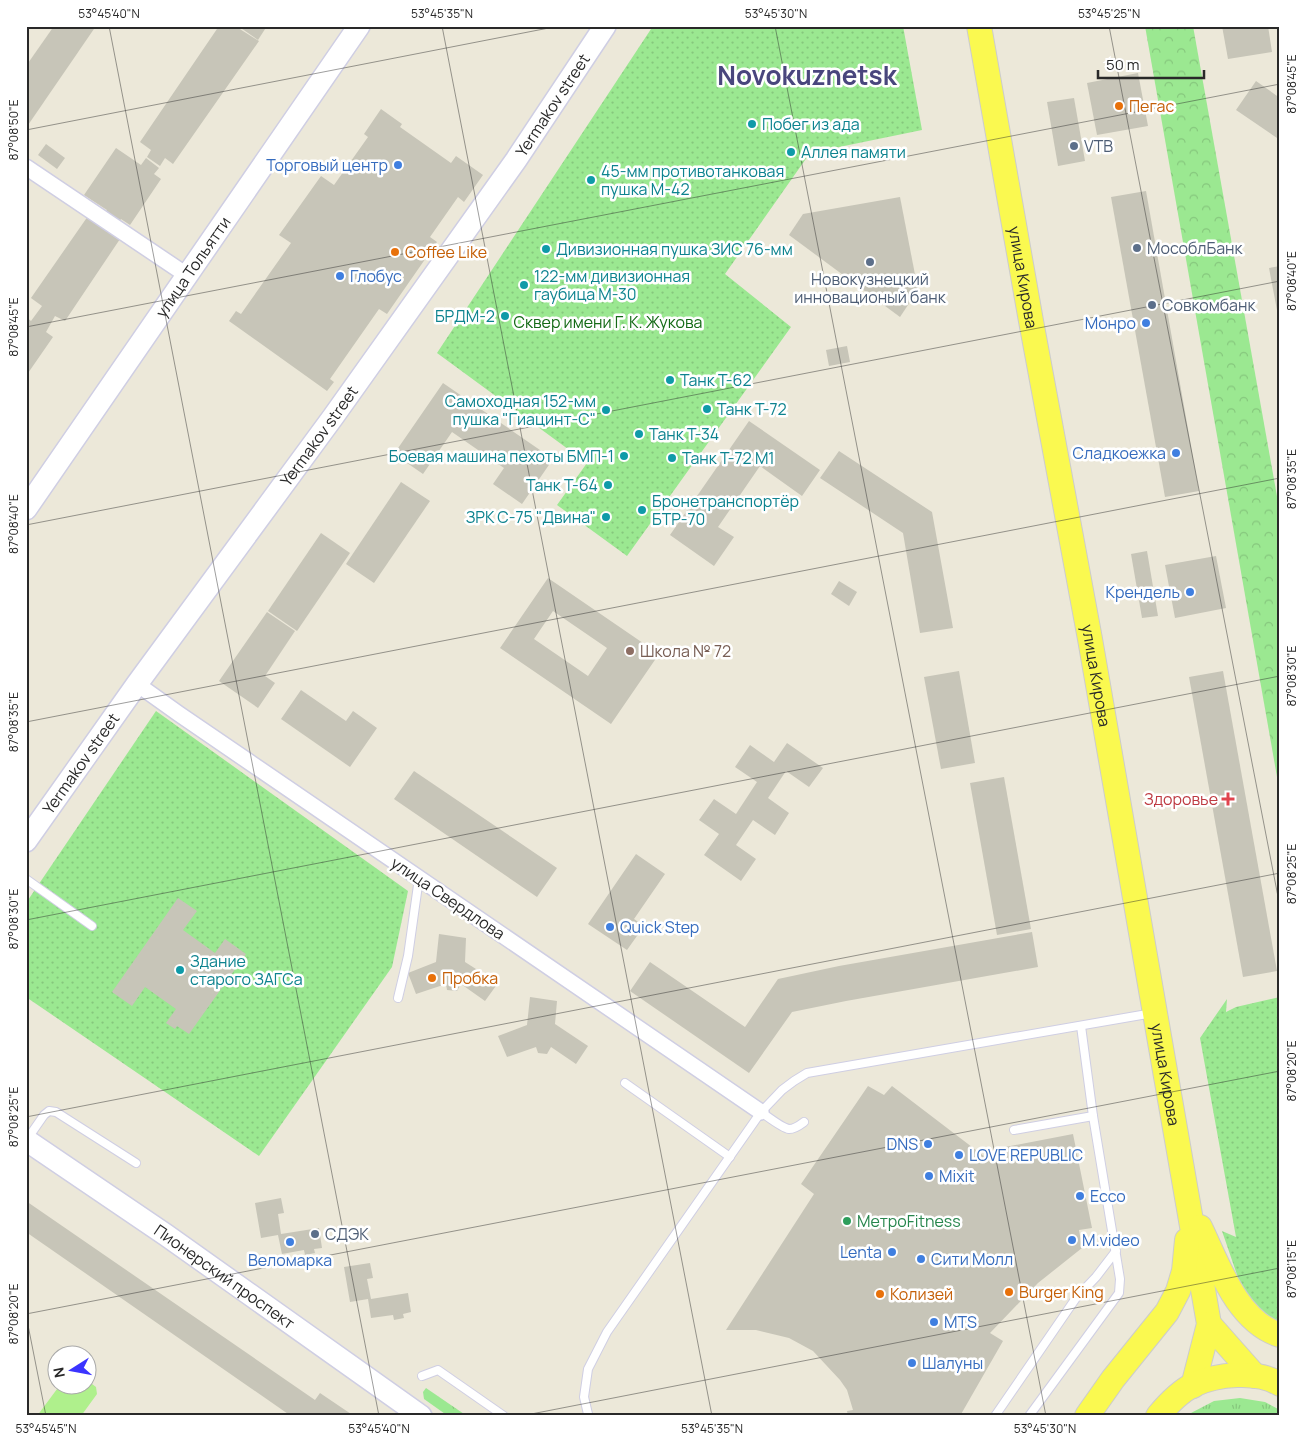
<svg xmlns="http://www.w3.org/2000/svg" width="1306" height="1442" font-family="Manrope,sans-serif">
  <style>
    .grass { fill: url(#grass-tufts) }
    .forest { fill: url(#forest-crowns) }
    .park { fill: url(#park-dots) }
    .pitch { fill: #aff08c }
    .building { fill: #c7c5b8; fill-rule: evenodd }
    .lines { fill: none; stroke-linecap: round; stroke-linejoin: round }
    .lane-casing { stroke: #cfcee3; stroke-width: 10 }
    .street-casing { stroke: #cfcee3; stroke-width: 18 }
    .secondary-casing { stroke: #cfcee3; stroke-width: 24 }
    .primary-casing { stroke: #ccc; stroke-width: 26 }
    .lane { stroke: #fff; stroke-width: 8 }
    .street { stroke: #fff; stroke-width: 15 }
    .secondary { stroke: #fff; stroke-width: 21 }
    .primary { stroke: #faf950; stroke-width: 24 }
    .ticks { fill: none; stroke: #292929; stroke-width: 1; stroke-opacity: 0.45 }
    .food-dot { fill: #e8710a; stroke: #fff; stroke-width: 2 }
    .culture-dot { fill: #0f9aa8; stroke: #fff; stroke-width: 2 }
    .service-dot { fill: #5c6f8a; stroke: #fff; stroke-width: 2 }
    .shop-dot { fill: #3f7fe0; stroke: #fff; stroke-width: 2 }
    .education-dot { fill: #8d6e63; stroke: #fff; stroke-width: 2 }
    .health-dot { fill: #e0444e; stroke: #fff; stroke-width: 2 }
    .leisure-dot { fill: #2e9e5b; stroke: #fff; stroke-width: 2 }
    .labels { text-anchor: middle; stroke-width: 5; stroke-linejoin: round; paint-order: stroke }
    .street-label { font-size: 16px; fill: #292929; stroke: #fff }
    .food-label { font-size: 16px; fill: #c56008; stroke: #fff; text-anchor: start }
    .culture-label { font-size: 16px; fill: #0d838f; stroke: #fff; text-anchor: start }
    .service-label { font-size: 16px; fill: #4e5e75; stroke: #fff; text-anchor: start }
    .shop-label { font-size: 16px; fill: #366cbe; stroke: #fff; text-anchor: start }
    .park-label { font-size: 16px; fill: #146a16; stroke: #fff }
    .education-label { font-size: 16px; fill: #785e54; stroke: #fff; text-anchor: start }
    .health-label { font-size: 16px; fill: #be3a42; stroke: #fff; text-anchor: end }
    .leisure-label { font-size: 16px; fill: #27864d; stroke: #fff; text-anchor: start }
    .town-label { font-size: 26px; font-weight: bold; fill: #49467d; stroke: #fff }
    .neatline { fill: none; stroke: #292929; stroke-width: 2 }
    .ticks-label { font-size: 12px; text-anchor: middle; fill: #292929 }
  </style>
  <defs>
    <pattern id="grass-tufts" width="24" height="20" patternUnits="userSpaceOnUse" patternTransform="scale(1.25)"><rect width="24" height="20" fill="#9be891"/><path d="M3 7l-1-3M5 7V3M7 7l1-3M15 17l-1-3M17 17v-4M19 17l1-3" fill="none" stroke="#86c77d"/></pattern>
    <pattern id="forest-crowns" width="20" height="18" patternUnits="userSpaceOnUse" patternTransform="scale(1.25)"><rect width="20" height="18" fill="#9be891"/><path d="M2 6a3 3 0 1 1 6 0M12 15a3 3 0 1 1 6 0" fill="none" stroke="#86c77d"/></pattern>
    <pattern id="park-dots" width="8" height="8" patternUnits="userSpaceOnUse" patternTransform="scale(1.25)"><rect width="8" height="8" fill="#9be891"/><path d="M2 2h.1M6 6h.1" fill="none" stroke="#86c77d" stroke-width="1.8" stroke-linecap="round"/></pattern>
  </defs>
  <rect width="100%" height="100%" fill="#ece8d9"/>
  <!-- grass -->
  <g class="grass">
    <path d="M426 1388 467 1416H448L424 1399 423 1392Z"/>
    <path d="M1240 1398 1265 1402 1280 1410V1416H1188L1191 1413 1214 1401Z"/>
  </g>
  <!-- forest -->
  <path class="forest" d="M1145 26H1193L1280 513V794Z"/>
  <!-- park -->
  <g class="park">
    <path d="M653 26H903L922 130 810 153 725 274 791 327 627 556 557 505 587 463 437 353Z"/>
    <path d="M156 711 408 891 392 967 259 1156 26 997V903Z"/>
    <path d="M1280 997V1328L1246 1301 1222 1231 1236 1237 1200 1038 1227 999 1226 1012 1236 1007Z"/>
  </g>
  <!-- pitch -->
  <path class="pitch" d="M88 1381 96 1387 97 1394 81 1416H37L60 1385 88 1384Z"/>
  <!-- building -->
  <g class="building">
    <path d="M54 26H96L26 128V66Z"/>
    <path d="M219 26H235L259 41 173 164 165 158 160 166 147 157 151 150 140 142Z"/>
    <path d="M238 26H267L258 40Z"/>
    <path d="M1222 26H1268L1272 52 1228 59Z"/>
    <path d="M1138 73 1148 126 1097 135 1087 83Z"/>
    <path d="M1256 81 1280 98V140L1236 110Z"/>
    <path d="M1074 98 1085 161 1058 166 1047 102Z"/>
    <path d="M381 109 402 124 400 127 451 163 456 156 483 175 464 202 458 197 430 237 437 242 387 314 379 309 330 379 334 382 327 391 229 321 236 311 241 314 291 243 279 235 321 176 334 185 368 137 364 134Z"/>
    <path d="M46 144 65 158 57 169 38 155Z"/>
    <path d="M116 148 141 165 146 158 159 168 154 174 161 179 130 225 121 219 116 227 103 218 107 210 84 195Z"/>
    <path d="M1146 191 1199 491 1165 497 1111 197Z"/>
    <path d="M900 197 918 290 900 317 789 235 803 214Z"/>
    <path d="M88 216 120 239 65 321 55 316 46 332 53 337 26 376V317L31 321 42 306 31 298Z"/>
    <path d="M1280 266V321H1279L1269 268Z"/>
    <path d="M847 346 850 362 829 366 826 350Z"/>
    <path d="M443 383 553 459 522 504 493 484 504 468 452 432 423 474 394 454Z"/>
    <path d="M749 421 820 470 802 496 760 466 718 527 734 537 714 566 670 535Z"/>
    <path d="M839 451 932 512 953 628 920 633 903 533 820 478Z"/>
    <path d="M401 482 430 501 374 583 346 564Z"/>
    <path d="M321 533 350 553 297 631 268 611Z"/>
    <path d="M1147 551 1158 616 1142 618 1131 554Z"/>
    <path d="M1216 556 1226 608 1175 618 1165 565Z"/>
    <path d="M548 578 659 654 611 724 500 648ZM553 611 607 648 588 676 534 639Z"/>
    <path d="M839 581 857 592 849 606 831 594Z"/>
    <path d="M267 612 295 631 265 676 275 683 258 708 219 681Z"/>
    <path d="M959 671 975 763 941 769 924 677Z"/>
    <path d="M1223 671 1277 971 1243 977 1189 677Z"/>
    <path d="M301 690 346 721 353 711 377 728 350 767 281 719Z"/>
    <path d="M787 743 823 768 809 787 786 771 768 798 789 813 775 835 753 820 736 845 756 859 741 881 704 855 719 834 699 820 714 799 736 814 757 782 735 767 750 745 774 762Z"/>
    <path d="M414 771 557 868 537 897 394 799Z"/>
    <path d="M1004 777 1031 929 997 935 970 783Z"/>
    <path d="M636 854 665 874 634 919 644 926 627 950 588 924Z"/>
    <path d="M178 898 197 911 183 930 215 953 225 939 246 954 189 1034 177 1026 175 1029 166 1023 176 1009 145 987 132 1006 112 992Z"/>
    <path d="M1032 932 1038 967 846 1001 792 1012 749 1073 630 991 650 962 745 1027 778 979 839 966Z"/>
    <path d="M439 934 466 938 465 962 498 983 485 1001 461 984 457 991 447 990 446 984 416 994 408 973 436 962Z"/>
    <path d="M530 997 557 1001 555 1024 588 1046 576 1064 551 1047 547 1054 538 1053 536 1047 507 1057 498 1036 527 1025Z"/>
    <path d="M868 1086 884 1095 892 1086 989 1160 1000 1148 1073 1134 1092 1228 1079 1230 1082 1248 1038 1283 990 1333 1003 1341 960 1416H848L847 1411 853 1410 847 1390 840 1380 813 1351 789 1338 756 1330H726L814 1194 801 1184Z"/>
    <path d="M281 1198 284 1213 278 1214 281 1234 319 1228 322 1248 314 1249 315 1253 305 1255 304 1250 282 1254 278 1235 261 1238 255 1203Z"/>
    <path d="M26 1201 315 1400 320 1393 354 1416H310L306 1413 304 1416H291L26 1232Z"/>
    <path d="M370 1263 373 1278 367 1279 371 1299 408 1293 411 1312 403 1314 404 1318 394 1320 393 1315 371 1318 368 1299 350 1302 344 1267Z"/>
  </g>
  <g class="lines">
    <!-- lane casing -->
    <g class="lane-casing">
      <g id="lane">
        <path d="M26 879 92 926"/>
        <path d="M398 998 408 956 419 878"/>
        <path d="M625 1083 730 1157"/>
        <path d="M761 1112C767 1116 782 1128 789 1129 795 1129 800 1125 804 1122"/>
        <path d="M1014 1130 1093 1116"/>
        <path d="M28 1138 44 1115 49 1111 56 1112 136 1163"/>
        <path d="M422 1376 438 1370 504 1416"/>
        <path d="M587 1416 588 1414 584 1397 588 1369 607 1332 761 1112 782 1090 794 1081 807 1073 1153 1013"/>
        <path d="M995 1416 1076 1298 1096 1277 1116 1251"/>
        <path d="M1029 1416 1119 1293 1120 1279 1093 1116 1081 1026"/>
      </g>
    </g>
    <!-- street casing -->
    <g class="street-casing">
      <g id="street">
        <path d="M26 167 188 276"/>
        <path d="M137 684 179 714 761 1112"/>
      </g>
    </g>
    <!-- secondary casing -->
    <g class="secondary-casing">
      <g id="secondary">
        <path id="s1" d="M26 509 359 26"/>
        <path id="s2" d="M26 841 137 684 333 417 516 160 605 26"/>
        <path id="s3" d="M26 1140 166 1235 421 1416"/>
      </g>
    </g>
    <!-- primary casing -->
    <g class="primary-casing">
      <g id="primary">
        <path id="s4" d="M979 26 1031 321 1090 639 1209 1324 1193 1386"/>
        <path d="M1200 1227C1218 1264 1237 1322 1280 1335"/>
        <path d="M1209 1324 1255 1376"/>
        <path d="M1087 1416 1113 1379 1167 1312 1178 1291 1184 1271 1187 1240"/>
        <path d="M1158 1416C1168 1404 1179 1392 1193 1385 1217 1374 1257 1370 1280 1384"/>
      </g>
    </g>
    <!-- lane -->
    <use href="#lane" class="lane"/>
    <!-- street -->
    <use href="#street" class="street"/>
    <!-- secondary -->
    <use href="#secondary" class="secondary"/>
    <!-- primary -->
    <use href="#primary" class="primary"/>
  </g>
  <!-- ticks -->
  <path class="ticks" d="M109 26 379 1416M442 26 712 1416M775 26 1046 1416M1109 26 1280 907M26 130 559 26M26 327 1280 84M26 525 1280 281M26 722 1280 478M26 920 1280 676M26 1117 1280 873M26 1314 1280 1071M26 1315 46 1416M521 1416 1280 1268"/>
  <!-- markers -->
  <g class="food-dot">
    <circle cx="1119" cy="106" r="5"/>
    <circle cx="395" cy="252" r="5"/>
    <circle cx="432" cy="978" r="5"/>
    <circle cx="1009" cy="1292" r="5"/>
    <circle cx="880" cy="1294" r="5"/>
  </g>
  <g class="culture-dot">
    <circle cx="752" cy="124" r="5"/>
    <circle cx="791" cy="152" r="5"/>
    <circle cx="591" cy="180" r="5"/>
    <circle cx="546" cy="249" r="5"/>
    <circle cx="524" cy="285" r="5"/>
    <circle cx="505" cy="316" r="5"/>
    <circle cx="670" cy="380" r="5"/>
    <circle cx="707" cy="409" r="5"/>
    <circle cx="606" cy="410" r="5"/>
    <circle cx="639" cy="434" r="5"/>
    <circle cx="624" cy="456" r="5"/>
    <circle cx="672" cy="458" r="5"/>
    <circle cx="608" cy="485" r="5"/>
    <circle cx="642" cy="510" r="5"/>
    <circle cx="606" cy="517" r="5"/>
    <circle cx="180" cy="970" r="5"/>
  </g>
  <g class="service-dot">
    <circle cx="1074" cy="146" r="5"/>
    <circle cx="1137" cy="248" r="5"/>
    <circle cx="870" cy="262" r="5"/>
    <circle cx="1152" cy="305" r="5"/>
    <circle cx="315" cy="1234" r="5"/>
  </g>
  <g class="shop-dot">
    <circle cx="398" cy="165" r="5"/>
    <circle cx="340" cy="276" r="5"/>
    <circle cx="1146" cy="323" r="5"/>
    <circle cx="1176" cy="453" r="5"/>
    <circle cx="1190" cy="592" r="5"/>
    <circle cx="610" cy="927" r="5"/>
    <circle cx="928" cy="1144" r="5"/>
    <circle cx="959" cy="1155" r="5"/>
    <circle cx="929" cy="1176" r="5"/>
    <circle cx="1080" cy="1196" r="5"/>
    <circle cx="1072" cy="1240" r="5"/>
    <circle cx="290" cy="1242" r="5"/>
    <circle cx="892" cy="1252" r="5"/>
    <circle cx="921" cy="1259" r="5"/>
    <circle cx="934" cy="1322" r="5"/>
    <circle cx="912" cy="1363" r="5"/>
  </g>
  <circle class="education-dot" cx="630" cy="651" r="5"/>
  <path class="health-dot" d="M1225.5 791.5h5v5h5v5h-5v5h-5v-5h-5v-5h5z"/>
  <circle class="leisure-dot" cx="847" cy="1221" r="5"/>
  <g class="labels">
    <!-- street labels -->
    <g class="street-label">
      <text dy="6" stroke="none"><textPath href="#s2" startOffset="905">Yermakov street</textPath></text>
      <text dy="6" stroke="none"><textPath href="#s1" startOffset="294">улица Тольятти</textPath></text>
      <text dy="6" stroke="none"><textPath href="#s4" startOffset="255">улица Кирова</textPath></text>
      <text dy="6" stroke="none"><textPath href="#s2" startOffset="500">Yermakov street</textPath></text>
      <text dy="6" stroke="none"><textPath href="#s4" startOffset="660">улица Кирова</textPath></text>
      <text dy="6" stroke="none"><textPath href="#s2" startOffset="95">Yermakov street</textPath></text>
      <text transform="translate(448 898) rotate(34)" y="6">улица Свердлова</text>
      <text dy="6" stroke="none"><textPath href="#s4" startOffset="1065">улица Кирова</textPath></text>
      <text dy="6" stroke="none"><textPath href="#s3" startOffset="241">Пионерский проспект</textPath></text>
    </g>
    <!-- food labels -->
    <g class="food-label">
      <text x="1129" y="112">Пегас</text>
      <text x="405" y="258">Coffee Like</text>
      <text x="442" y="984">Пробка</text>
      <text x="1019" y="1298">Burger King</text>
      <text x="890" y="1300">Колизей</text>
    </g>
    <!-- culture labels -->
    <g class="culture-label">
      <text x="762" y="130">Побег из ада</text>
      <text x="801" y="158">Аллея памяти</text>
      <text x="601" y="177">45-мм противотанковая<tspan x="601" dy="18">пушка М-42</tspan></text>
      <text x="556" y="255">Дивизионная пушка ЗИС 76-мм</text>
      <text x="534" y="282">122-мм дивизионная<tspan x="534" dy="18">гаубица М-30</tspan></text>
      <text x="495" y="322" text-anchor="end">БРДМ-2</text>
      <text x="680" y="386">Танк Т-62</text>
      <text x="596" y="407" text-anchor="end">Самоходная 152-мм<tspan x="596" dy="18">пушка "Гиацинт-С"</tspan></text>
      <text x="717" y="415">Танк Т-72</text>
      <text x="649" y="440">Танк Т-34</text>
      <text x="614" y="462" text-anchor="end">Боевая машина пехоты БМП-1</text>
      <text x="682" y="464">Танк Т-72 М1</text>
      <text x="598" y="491" text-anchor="end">Танк Т-64</text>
      <text x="652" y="507">Бронетранспортёр<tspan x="652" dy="18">БТР-70</tspan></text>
      <text x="596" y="523" text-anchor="end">ЗРК С-75 "Двина"</text>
      <text x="190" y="967">Здание<tspan x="190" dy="18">старого ЗАГСа</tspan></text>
    </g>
    <!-- service labels -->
    <g class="service-label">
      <text x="1084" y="152">VTB</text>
      <text x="1147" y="254">МособлБанк</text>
      <text x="870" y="285" text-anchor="middle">Новокузнецкий<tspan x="870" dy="18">инновационый банк</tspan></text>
      <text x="1162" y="311">Совкомбанк</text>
      <text x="325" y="1240">СДЭК</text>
    </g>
    <!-- shop labels -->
    <g class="shop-label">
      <text x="388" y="171" text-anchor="end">Торговый центр</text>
      <text x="350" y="282">Глобус</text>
      <text x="1136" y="329" text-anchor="end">Монро</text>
      <text x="1166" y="459" text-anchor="end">Сладкоежка</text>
      <text x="1180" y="598" text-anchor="end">Крендель</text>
      <text x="620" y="933">Quick Step</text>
      <text x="918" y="1150" text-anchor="end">DNS</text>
      <text x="969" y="1161">LOVE REPUBLIC</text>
      <text x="939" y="1182">Mixit</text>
      <text x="1090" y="1202">Ecco</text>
      <text x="1082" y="1246">M.video</text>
      <text x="882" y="1258" text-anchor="end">Lenta</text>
      <text x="931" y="1265">Сити Молл</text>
      <text x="290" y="1266" text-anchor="middle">Веломарка</text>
      <text x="944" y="1328">MTS</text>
      <text x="922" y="1369">Шалуны</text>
    </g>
    <!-- park labels -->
    <g class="park-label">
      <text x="608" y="328">Сквер имени Г. К. Жукова</text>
    </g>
    <!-- education labels -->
    <g class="education-label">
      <text x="640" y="657">Школа № 72</text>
    </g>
    <!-- health labels -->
    <g class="health-label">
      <text x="1218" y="805">Здоровье</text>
    </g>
    <!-- leisure labels -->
    <g class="leisure-label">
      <text x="857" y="1227">МетроFitness</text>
    </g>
    <!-- town labels -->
    <g class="town-label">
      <text x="807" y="85">Novokuznetsk</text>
    </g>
  </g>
  <!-- border -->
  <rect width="1306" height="1442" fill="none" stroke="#ffffff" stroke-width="55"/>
  <!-- north arrow -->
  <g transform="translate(72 1370) rotate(259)"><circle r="24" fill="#ffffff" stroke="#a9a9a9"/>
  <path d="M0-4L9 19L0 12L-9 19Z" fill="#3b34ff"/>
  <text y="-8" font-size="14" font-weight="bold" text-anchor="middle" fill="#292929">N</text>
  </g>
  <!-- scale -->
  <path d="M1098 70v8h106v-8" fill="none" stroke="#292929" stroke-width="2.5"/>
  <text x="1106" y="70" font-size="15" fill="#292929" stroke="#ffffff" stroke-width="4" paint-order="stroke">50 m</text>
  <rect x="28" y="28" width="1250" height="1386" class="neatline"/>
  <g class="ticks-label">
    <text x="109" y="18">53°45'40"N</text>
    <text x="442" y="18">53°45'35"N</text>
    <text x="776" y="18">53°45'30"N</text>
    <text x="1109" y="18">53°45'25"N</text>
    <text transform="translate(1292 84) rotate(-90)" y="4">87°08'45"E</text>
    <text transform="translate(14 130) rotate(-90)" y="4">87°08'50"E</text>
    <text transform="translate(1292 281) rotate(-90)" y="4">87°08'40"E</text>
    <text transform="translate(14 327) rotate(-90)" y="4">87°08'45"E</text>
    <text transform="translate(1292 479) rotate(-90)" y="4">87°08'35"E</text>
    <text transform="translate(14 524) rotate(-90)" y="4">87°08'40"E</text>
    <text transform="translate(1292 676) rotate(-90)" y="4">87°08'30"E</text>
    <text transform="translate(14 722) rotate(-90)" y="4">87°08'35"E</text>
    <text transform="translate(1292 874) rotate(-90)" y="4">87°08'25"E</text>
    <text transform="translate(14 919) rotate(-90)" y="4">87°08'30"E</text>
    <text transform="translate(1292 1071) rotate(-90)" y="4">87°08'20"E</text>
    <text transform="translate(14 1117) rotate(-90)" y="4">87°08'25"E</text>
    <text transform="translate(1292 1269) rotate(-90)" y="4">87°08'15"E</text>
    <text transform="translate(14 1314) rotate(-90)" y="4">87°08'20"E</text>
    <text x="46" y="1433">53°45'45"N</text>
    <text x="379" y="1433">53°45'40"N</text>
    <text x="712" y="1433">53°45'35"N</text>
    <text x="1045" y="1433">53°45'30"N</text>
  </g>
</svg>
